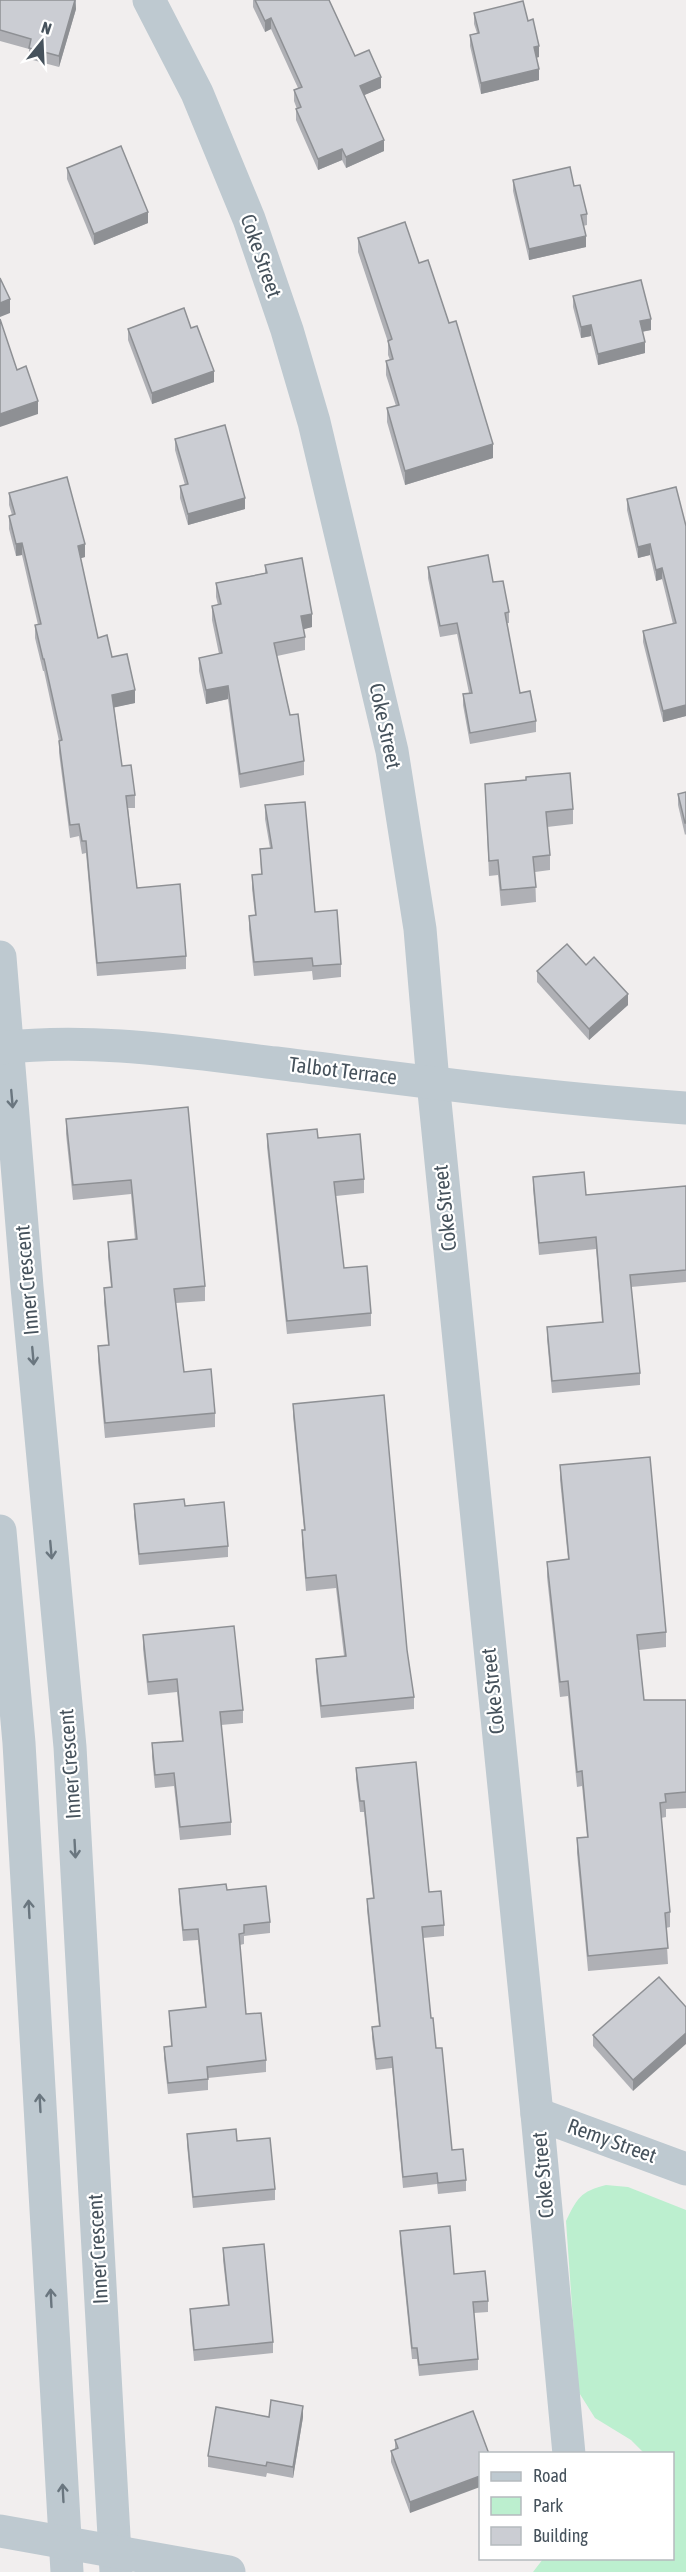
<svg xmlns="http://www.w3.org/2000/svg" width="686" height="2572" font-family="'Asap Condensed',sans-serif">
  <style>
    .green { fill: #bcefcf }
    .lines { fill: none; stroke-linecap: round; stroke-linejoin: round }
    .minor { stroke: #bec9d0; stroke-width: 33 }
    .wall { fill: #afb0b5 }
    .shaded-wall { fill: #8e9094 }
    .building { fill: #cbcdd3; stroke: #8e9094; stroke-width: 1.5 }
    .oneway { stroke: #6a767f }
    .labels { text-anchor: middle; stroke-width: 4.5; stroke-linejoin: round; paint-order: stroke }
    .street-label { font-size: 21px; fill: #46525c; stroke: #fff }
  </style>
  <rect width="100%" height="100%" fill="#f1eeee"/>
  <!-- green -->
  <path class="green" d="M606 2185 628 2187 686 2210V2572H533L543 2559 672 2558V2454L644 2453 631 2440 595 2418 578 2391 566 2221C578 2197 580 2192 606 2185Z"/>
  <g class="lines">
    <!-- minor -->
    <g class="minor">
      <path d="M149 0 197 93 249 219 287 330 314 422 392 751 420 929 433 1082 537 2114 569 2454"/>
      <path d="M0 957 27 1287 70 1747 116 2572"/>
      <path d="M0 1048C91 1037 185 1052 276 1063 412 1080 549 1099 686 1108"/>
      <path d="M0 1531 19 1743 67 2572"/>
      <path d="M537 2114 686 2169"/>
      <path d="M0 2531 229 2572"/>
    </g>
  </g>
  <!-- wall -->
  <g class="wall">
    <path d="M0 0H76V9L59 67 29 59V49L0 41Z"/>
    <path d="M253 0H329L355 56 381 88 364 95 384 151 346 168 342 160 318 170 296 120V109H297L294 101V90L298 88 271 29 265 32 253 7Z"/>
    <path d="M474 13 528 21 539 57 536 58 539 80 481 94 470 46V35L477 33 474 24Z"/>
    <path d="M67 168 148 223 94 245 67 179Z"/>
    <path d="M513 180 574 186 587 214V225L583 226 586 247 529 260 513 191Z"/>
    <path d="M358 238 419 263 493 458 405 485 387 422V408L396 406 386 375V361L390 360 388 355V342L358 252Z"/>
    <path d="M573 296 651 330 642 332 645 353 598 365 591 336 581 338 573 307Z"/>
    <path d="M191 328 214 382 152 404 128 340V329Z"/>
    <path d="M175 439 245 509 188 525 180 498V486L185 485 175 450Z"/>
    <path d="M9 493 85 557 80 558 98 638 112 657 135 703 114 707 122 766 135 795V808H128L137 888 186 956V969L97 976 86 853 82 854 79 836 70 838 59 753V741L44 671H43L35 638V625H38L22 555 16 556 9 529V516L12 515 9 505Z"/>
    <path d="M627 499 686 526V716L663 722 643 642V631L673 624 662 579 656 581 650 555 638 558 627 510Z"/>
    <path d="M265 565 312 627 303 629 305 637V650L277 656 290 715 304 761V775L240 788 228 699 206 704 199 671V658L219 654 212 620V606L218 605 216 597V583L265 573Z"/>
    <path d="M428 567 493 582 509 612V623H507L520 693 536 721V732L470 744 463 705V694L469 693 457 634 440 637 428 578Z"/>
    <path d="M485 784 573 809V824L547 827 550 855V870L535 872 536 902 501 906 498 875 489 876Z"/>
    <path d="M686 792V834L685 835 678 805V794Z"/>
    <path d="M265 805 315 912 341 964V977L313 980 312 971 254 976 249 930V916L255 915 252 889V875L261 874 260 849 270 848 265 819Z"/>
    <path d="M586 965 628 1005 589 1040 537 982V971Z"/>
    <path d="M188 1107 205 1286V1301L176 1303 184 1372 215 1413V1427L105 1438 98 1361V1346L108 1345 104 1303V1288L111 1287 108 1257V1242L135 1240 131 1194 73 1200 66 1134V1119Z"/>
    <path d="M267 1134 318 1138 364 1179V1193L336 1196 344 1268 371 1313V1326L287 1334 267 1147Z"/>
    <path d="M533 1177 586 1195 686 1186V1282L631 1287 640 1373V1385L552 1393 547 1339V1327L602 1322 596 1249 539 1255 533 1189Z"/>
    <path d="M293 1404 407 1650 414 1697V1709L321 1718 316 1671V1659L344 1656 336 1588 306 1591 302 1543V1530H304L293 1416Z"/>
    <path d="M560 1465 666 1632V1647L639 1650 644 1700H686V1808L666 1809V1817L661 1818 670 1912V1927L666 1928 668 1964 588 1971 577 1853V1838L587 1837 582 1786 577 1787 568 1696 560 1697 547 1577V1562L568 1559 560 1480Z"/>
    <path d="M134 1504 185 1506 228 1546V1557L139 1565 134 1515Z"/>
    <path d="M143 1635 243 1710V1723L221 1725 231 1822V1835L180 1840 174 1786 155 1788 152 1757V1743L182 1741 177 1692 148 1695 143 1649Z"/>
    <path d="M356 1768 429 1892 444 1925V1936L423 1938 431 2018 436 2048 452 2150 466 2180V2191L438 2194 437 2184 403 2188 392 2068 376 2070 372 2038V2027H379L367 1910V1899L373 1898 364 1812H360L356 1779Z"/>
    <path d="M179 1889 227 1890 270 1922V1933L244 1936V1944L240 1945 246 2014 266 2060V2072L208 2078V2090L168 2094 164 2058V2047L171 2046 169 2011 205 2007 198 1940 183 1941 179 1900Z"/>
    <path d="M659 1977 633 2091 593 2046V2035Z"/>
    <path d="M187 2134 237 2141 275 2189V2200L193 2208 187 2145Z"/>
    <path d="M400 2231 488 2301V2312L474 2313 478 2359V2370L419 2376 417 2359H412L400 2242Z"/>
    <path d="M223 2248 273 2342V2353L194 2361 190 2320V2309L228 2305 223 2260Z"/>
    <path d="M473 2411 410 2513 391 2462V2451L395 2449V2440Z"/>
    <path d="M269 2417H303L293 2478 267 2473 266 2477 208 2467V2456Z"/>
  </g>
  <!-- shaded-wall -->
  <g class="shaded-wall">
    <path d="M75 0 76 9 59 67V56Z"/>
    <path d="M271 18V29L265 32V21Z"/>
    <path d="M539 46V57L534 58V47Z"/>
    <path d="M539 69V80L481 94V83Z"/>
    <path d="M381 77V88L360 97V86Z"/>
    <path d="M384 140V151L346 168V157Z"/>
    <path d="M342 149V160L318 170V159Z"/>
    <path d="M148 212V223L94 245V234Z"/>
    <path d="M586 236V247L529 260V249Z"/>
    <path d="M10 299V313L0 317V303Z"/>
    <path d="M651 319V330L640 332V321Z"/>
    <path d="M591 325V336L581 338V327Z"/>
    <path d="M645 342V353L598 365V354Z"/>
    <path d="M214 371V382L152 404V393Z"/>
    <path d="M38 401V414L0 427V414Z"/>
    <path d="M493 444V458L405 485V471Z"/>
    <path d="M245 498V509L188 525V514Z"/>
    <path d="M22 543V555L16 556V544Z"/>
    <path d="M85 544V557L78 559V546Z"/>
    <path d="M650 544V555L638 558V547Z"/>
    <path d="M662 568V579L656 581V570Z"/>
    <path d="M312 614V627L301 630V616Z"/>
    <path d="M228 686V699L206 704V690Z"/>
    <path d="M135 690V703L112 708V695Z"/>
    <path d="M686 705V716L663 722V711Z"/>
    <path d="M628 994V1005L589 1040V1029Z"/>
    <path d="M686 2033V2044L633 2091V2080Z"/>
    <path d="M303 2406V2417L293 2478V2467Z"/>
    <path d="M480 2476V2487L410 2513V2502Z"/>
  </g>
  <!-- building -->
  <g class="building">
    <path d="M0 0H75L59 56 29 48 31 39 0 30Z"/>
    <path d="M255 0H329L355 56 369 50 381 77 360 86 384 140 346 157 342 149 318 159 296 109 301 107 294 90 302 87 271 18 265 21Z"/>
    <path d="M523 1 528 21 533 19 539 46 534 47 539 69 481 83 470 35 479 33 474 13Z"/>
    <path d="M121 146 148 212 94 234 67 168Z"/>
    <path d="M570 167 574 186 580 185 587 214 581 215 586 236 529 249 513 180Z"/>
    <path d="M405 222 419 263 428 260 449 323 456 321 493 444 405 471 387 408 399 405 386 361 393 359 388 341 392 339 358 238Z"/>
    <path d="M0 278 10 299 0 303Z"/>
    <path d="M641 280 651 319 640 321 645 342 598 354 591 325 581 327 573 296Z"/>
    <path d="M184 308 191 328 197 326 214 371 152 393 128 329Z"/>
    <path d="M0 319 17 370 26 366 38 401 0 414Z"/>
    <path d="M225 425 245 498 188 514 180 486 188 484 175 439Z"/>
    <path d="M67 477 85 544 78 546 98 638 107 635 112 657 127 654 135 690 112 695 122 766 131 765 135 795 126 796 137 888 180 884 186 956 97 963 86 841H82L79 824 70 825 59 741 62 740 44 659H43L35 625 41 624 22 543 16 544 9 516 15 514 9 493Z"/>
    <path d="M676 487 686 526V705L663 711 643 631 676 623 662 568 656 570 650 544 638 547 627 499Z"/>
    <path d="M488 555 493 582 503 581 509 612 505 613 520 693 530 691 536 721 470 733 463 694 472 693 457 623 440 626 428 567Z"/>
    <path d="M302 558 312 614 301 616 305 637 274 643 290 715 298 714 304 761 240 774 228 686 206 690 199 658 222 653 212 606 221 604 216 583 267 573 265 565Z"/>
    <path d="M570 773 573 809 546 812 550 855 533 857 536 887 501 890 498 860 489 861 485 784 526 780V777Z"/>
    <path d="M686 792V823H685L678 794Z"/>
    <path d="M305 802 315 912 337 910 341 964 313 966 312 958 254 962 249 916 256 915 252 875 262 874 260 849 272 848 265 805Z"/>
    <path d="M567 944 586 965 594 957 628 994 589 1029 537 971Z"/>
    <path d="M188 1107 205 1286 174 1289 184 1372 211 1369 215 1413 105 1423 98 1346 109 1345 104 1288 112 1287 108 1242 137 1239 131 1180 73 1185 66 1119Z"/>
    <path d="M317 1129 318 1138 360 1134 364 1179 334 1182 344 1268 367 1266 371 1313 287 1321 267 1134Z"/>
    <path d="M584 1172 586 1195 686 1186V1270L630 1275 640 1373 552 1381 547 1327 603 1322 596 1237 539 1243 533 1177Z"/>
    <path d="M384 1395 407 1650 414 1697 321 1706 316 1659 346 1656 336 1575 306 1578 302 1530H305L293 1404Z"/>
    <path d="M650 1457 666 1632 637 1635 644 1700H686V1792L665 1794 666 1802 660 1803 670 1912 665 1913 668 1948 588 1956 577 1838 588 1837 582 1771 577 1772 568 1681 560 1682 547 1562 569 1559 560 1465Z"/>
    <path d="M184 1499 185 1506 224 1502 228 1546 139 1554 134 1504Z"/>
    <path d="M234 1626 243 1710 220 1712 231 1822 180 1827 174 1773 155 1775 152 1743 183 1741 177 1679 148 1682 143 1635Z"/>
    <path d="M416 1762 429 1892 441 1891 444 1925 422 1927 431 2018H433L436 2048H442L452 2150 463 2149 466 2180 438 2183 437 2173 403 2177 392 2057 376 2059 372 2027 380 2026 367 1899 374 1898 364 1801H360L356 1768Z"/>
    <path d="M226 1884 227 1890 266 1886 270 1922 244 1925V1933L239 1934 246 2014 261 2013 266 2060 207 2067 208 2079 168 2083 164 2047 172 2046 169 2011 206 2007 198 1929 183 1930 179 1889Z"/>
    <path d="M659 1977 686 2007V2033L633 2080 593 2035Z"/>
    <path d="M236 2129 237 2141 270 2138 275 2189 193 2197 187 2134Z"/>
    <path d="M450 2226 454 2274 485 2271 488 2301 473 2302 478 2359 419 2365 417 2348H412L400 2231Z"/>
    <path d="M264 2244 273 2342 194 2350 190 2309 229 2305 223 2248Z"/>
    <path d="M271 2400 303 2406 293 2467 267 2462 266 2466 208 2456 216 2407 269 2417Z"/>
    <path d="M473 2411 489 2454H480V2476L410 2502 391 2451 398 2448 395 2440Z"/>
  </g>
  <!-- one-way arrows -->
  <defs><path id="oneway-shaft" d="M-6 0H5M1.5-3L5.5 0L1.5 3" fill="none" stroke-width="1.6" stroke-linecap="round" stroke-linejoin="round" transform="scale(1.5)"/></defs>
  <g class="oneway">
    <use href="#oneway-shaft" transform="translate(12 1099) rotate(85)"/>
    <use href="#oneway-shaft" transform="translate(33 1356) rotate(85)"/>
    <use href="#oneway-shaft" transform="translate(51 1550) rotate(85)"/>
    <use href="#oneway-shaft" transform="translate(75 1849) rotate(87)"/>
    <use href="#oneway-shaft" transform="translate(29 1909) rotate(-93)"/>
    <use href="#oneway-shaft" transform="translate(40 2103) rotate(-93)"/>
    <use href="#oneway-shaft" transform="translate(51 2298) rotate(-93)"/>
    <use href="#oneway-shaft" transform="translate(63 2493) rotate(-93)"/>
  </g>
  <g class="labels">
    <!-- street labels -->
    <g class="street-label">
      <text transform="translate(261 256) rotate(71)" y="7">Coke Street</text>
      <text transform="translate(385 726) rotate(78)" y="7">Coke Street</text>
      <text transform="translate(343 1071) rotate(7)" y="7">Talbot Terrace</text>
      <text transform="translate(445 1208) rotate(-96)" y="7">Coke Street</text>
      <text transform="translate(27 1280) rotate(-95)" y="7">Inner Crescent</text>
      <text transform="translate(493 1691) rotate(-96)" y="7">Coke Street</text>
      <text transform="translate(70 1764) rotate(-94)" y="7">Inner Crescent</text>
      <text transform="translate(612 2141) rotate(20)" y="7">Remy Street</text>
      <text transform="translate(543 2175) rotate(-95)" y="7">Coke Street</text>
      <text transform="translate(98 2249) rotate(-93)" y="7">Inner Crescent</text>
    </g>
  </g>
  <!-- legend -->
  <rect x="479" y="2452" width="195" height="108" fill="#ffffff" stroke="#b5babe" stroke-width="1.5"/>
  <rect x="491" y="2472" width="30" height="9" fill="#bec9d0" stroke="#b5babe" stroke-width="1.5"/>
  <text x="533" y="2482" font-size="18" fill="#46525c">Road</text>
  <rect x="491" y="2497" width="30" height="18" fill="#bcefcf" stroke="#b5babe" stroke-width="1.5"/>
  <text x="533" y="2512" font-size="18" fill="#46525c">Park</text>
  <rect x="491" y="2527" width="30" height="18" fill="#cbcdd3" stroke="#b5babe" stroke-width="1.5"/>
  <text x="533" y="2542" font-size="18" fill="#46525c">Building</text>
  <!-- north arrow -->
  <g transform="translate(42 42) rotate(18)" stroke="#ffffff" stroke-width="4.5" paint-order="stroke">
  <path d="M0-4.5L10 22L0 15L-10 22Z" fill="#46525c"/>
  <text y="-9" font-size="16" font-weight="bold" text-anchor="middle" fill="#46525c">N</text>
  </g>
</svg>
